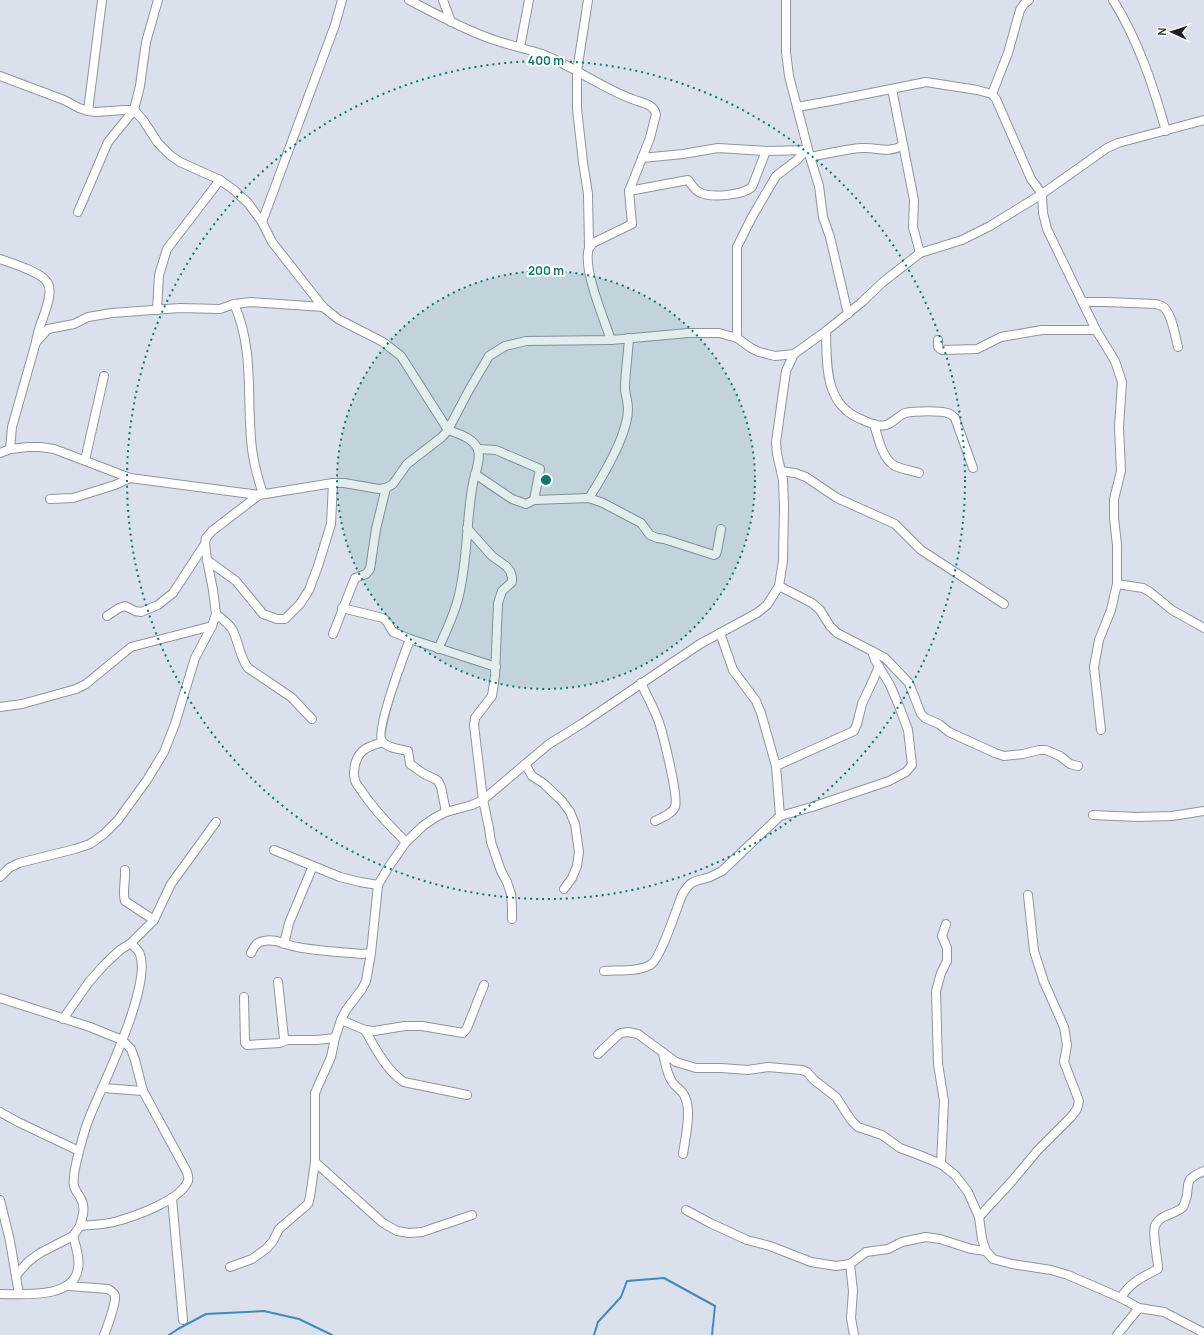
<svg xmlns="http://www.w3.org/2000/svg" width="1204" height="1335" font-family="Manrope,sans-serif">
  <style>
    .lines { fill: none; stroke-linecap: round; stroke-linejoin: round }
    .stream { stroke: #408bba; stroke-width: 2 }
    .minor-casing { stroke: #8f959f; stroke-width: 10 }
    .minor { stroke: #fff; stroke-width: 8 }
    .ring { fill: none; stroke: #0f766e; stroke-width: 2; stroke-dasharray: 2 4 }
    .centre { fill: #0f766e; stroke: #fff; stroke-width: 2 }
    .ring-label { font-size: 12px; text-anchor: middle; font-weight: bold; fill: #0f766e; stroke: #fff; stroke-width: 4; stroke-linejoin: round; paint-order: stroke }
  </style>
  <rect width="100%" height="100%" fill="#dbe1ec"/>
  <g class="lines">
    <!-- stream -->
    <g class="stream">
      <path d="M169 1335 178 1329 206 1314 264 1311 299 1319 332 1335"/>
      <path d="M594 1335 598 1322 621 1297 627 1281 664 1278 715 1306 712 1335"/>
    </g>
    <!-- minor casing -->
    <g class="minor-casing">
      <g id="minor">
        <path d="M409 0C434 13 459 27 486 37 504 44 523 48 542 54 573 66 600 87 632 99 641 103 653 103 656 114L650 138 629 191 632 224 593 243C592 244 590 247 589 248 582 268 604 319 611 340"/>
        <path d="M443 0 451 22"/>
        <path d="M588 0 577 71V109L583 162 588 194 589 247"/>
        <path d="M786 0V52L789 76 810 157 819 186 823 217 830 237 848 314"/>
        <path d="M1113 0C1138 40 1153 85 1166 131"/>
        <path d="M520 47 529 0"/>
        <path d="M0 76 64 100 79 108 88 111 96 112 124 110H134L143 120 158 143 170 155 180 162 220 180 234 190 248 203 262 222 272 242 323 307 338 319 383 342 401 356 448 430C459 434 474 438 478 450 481 460 475 473 473 483 466 520 468 558 459 595 455 613 446 632 438 649"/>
        <path d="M892 89 914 200 913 227 920 253"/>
        <path d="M992 94 1008 53 1020 10 1024 4 1029 0"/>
        <path d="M797 107 836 100 926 82 977 90 992 94 996 99 1031 179 1042 194 1043 213 1047 229 1096 330 1115 361 1122 382 1119 427 1121 471 1114 499V518L1117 545V584L1111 610 1099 640 1094 667 1101 730"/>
        <path d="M88 111 102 0"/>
        <path d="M810 157C827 154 845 149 862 148 879 147 885 154 902 146"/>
        <path d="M642 158 683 154 718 148 766 151 808 150"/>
        <path d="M629 191 688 180C691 184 696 192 701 193 713 198 743 195 752 187L766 151"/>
        <path d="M78 212 108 142 134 110 140 86 146 42 158 0"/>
        <path d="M262 222 335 25 342 0"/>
        <path d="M0 259C11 263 41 272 47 282 50 286 50 291 49 297 47 312 38 326 36 342"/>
        <path d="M1084 302H1106L1156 304C1158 305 1160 305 1162 306 1172 312 1175 336 1178 347"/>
        <path d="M234 304C255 350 246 400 252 449 254 465 258 479 263 494"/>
        <path d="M157 310 159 275 167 249 220 180"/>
        <path d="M826 331C827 365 824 406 863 420 869 423 879 427 886 425 893 423 898 416 905 413 913 411 943 410 950 414 952 415 954 417 955 418L973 468"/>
        <path d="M737 338V247L752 217 776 176 797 160 806 150"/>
        <path d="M938 340V347L942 350 977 349 1001 337 1042 330H1096"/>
        <path d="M874 424C878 437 882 459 895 466 902 469 912 471 919 473"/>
        <path d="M10 449 12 427 36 342 48 329 74 324 88 317 112 313 180 308 220 309 234 304 251 302 323 307"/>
        <path d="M478 449 496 450 540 469 534 500"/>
        <path d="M0 453 10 449 28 447H40L54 449 130 478 259 495 333 483H344L379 489 386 488 393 484 407 464 442 437 448 430 469 390 489 356 505 346 526 341 611 340 688 333H719L737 338 751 348 759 352 775 356 794 354 826 331 862 302 883 282 920 253 962 240 990 226 1042 194 1107 148 1118 143 1204 120"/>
        <path d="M85 460 104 376"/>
        <path d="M781 471 795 473 806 477 837 498 895 524 921 550 1004 604"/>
        <path d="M475 474 512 499 526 504 534 500 589 498 603 503 641 523 650 535 657 538 664 539 714 555 716 554 717 551 721 529"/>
        <path d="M589 498C603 476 628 435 628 409 628 403 626 396 625 390 625 373 628 355 629 338"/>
        <path d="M50 499 73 498 115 485 130 478"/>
        <path d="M467 528 492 556 506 566 510 571 512 577V582L502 591 498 603 495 676 492 696 475 718 474 725 483 800 489 828 491 842 501 871 507 882 511 894 512 907V919"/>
        <path d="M207 560 236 581 263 614 277 619H285L300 604 309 590 318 566 331 524 333 483"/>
        <path d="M1117 584 1143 588 1150 592 1172 610 1204 628"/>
        <path d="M779 586 812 603 820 610 830 626 837 633 872 651 885 658 909 683 921 714 925 718 939 724 949 732 995 753 1004 756 1023 754 1039 750H1046L1060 756 1070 764 1078 766"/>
        <path d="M342 608 383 618 387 622 393 632 410 639 496 667"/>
        <path d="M216 614C221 618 228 623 232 629 239 642 239 656 248 668L291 697 312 719"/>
        <path d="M107 616 119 608 125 606 135 611 141 612 158 605 173 593 205 544"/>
        <path d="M333 634 355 578 366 574 370 569 376 529 386 488"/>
        <path d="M410 639C404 655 375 731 382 741 387 748 400 749 408 751L410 764 424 774 435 779 438 781 441 787 446 812"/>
        <path d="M641 683C646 694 652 705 657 717 662 729 679 797 675 807 672 814 661 818 655 821"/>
        <path d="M0 707 22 704 76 689 86 684 131 647 212 626"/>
        <path d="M383 742C377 744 370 746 365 749 356 755 352 770 355 780 356 785 361 789 363 793 376 812 391 827 406 842"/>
        <path d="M525 764 532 776 543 783 562 801 570 812 575 824 579 852 577 866 572 878 564 889"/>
        <path d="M776 766 854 731 857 724 862 704 879 667"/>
        <path d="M1093 815 1137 817 1172 816 1204 811"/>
        <path d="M780 816 812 807 889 781 906 772 912 765 908 730 899 706 890 685 875 660 872 651"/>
        <path d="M274 850 340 877 360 882 378 885"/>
        <path d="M125 870C126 880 122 891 125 901L154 920"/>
        <path d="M0 877 9 868 19 863 75 849 90 844 104 834 118 820 147 780 164 752 175 724 195 658 212 626 216 614 213 590 207 560 205 544 206 538 212 531 259 495"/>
        <path d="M284 944 289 923 313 866"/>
        <path d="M251 953C254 947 256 942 264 941 275 938 286 945 297 947 318 951 341 952 362 954L371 953"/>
        <path d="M604 971C619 970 637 972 650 965 660 961 677 907 682 895 691 879 695 882 710 877 714 875 718 873 722 871L780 816 776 766 761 713 756 701 733 670 720 633"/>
        <path d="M278 982 284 1038 287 1040H317L335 1038"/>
        <path d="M244 997 245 1043 247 1045 280 1043 287 1040"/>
        <path d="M0 998 90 1027 122 1040 131 1049 135 1060 143 1091 187 1172C188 1176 189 1178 188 1181 180 1201 133 1217 114 1222 103 1225 91 1225 80 1226L73 1236 40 1253 29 1261 18 1273 16 1277"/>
        <path d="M63 1019 89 982 105 964 120 950 131 943 154 920 171 884 216 822"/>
        <path d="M341 1020 365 1030 374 1031 405 1026H422L463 1033 467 1028 484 985"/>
        <path d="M365 1030C375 1048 387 1071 404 1082L467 1095"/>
        <path d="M663 1053C665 1062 667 1076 673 1083 677 1088 683 1091 685 1097 692 1111 685 1139 683 1154"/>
        <path d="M598 1054 618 1035 621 1033 628 1032 638 1034 676 1062 696 1068H721L748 1070 768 1067 802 1070 807 1072 814 1080 836 1097 851 1120 858 1127 882 1135 900 1148 919 1155 941 1164 955 1175 968 1192 979 1217 982 1239 986 1251 993 1259 1012 1264 1051 1270 1068 1275 1121 1298 1139 1308 1164 1312 1204 1333"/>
        <path d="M103 1088 143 1091"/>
        <path d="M0 1112 18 1122 79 1151"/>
        <path d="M315 1162 383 1223 397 1231 409 1233 422 1232 472 1215"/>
        <path d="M941 1164 944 1101 938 1064 936 991 941 973 947 961V948L942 936 946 924"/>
        <path d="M172 1198 183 1320"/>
        <path d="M0 1200 10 1241 19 1294"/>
        <path d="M686 1210 710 1223 747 1240 770 1246 811 1262 836 1266 850 1264 866 1252 888 1249 902 1242 926 1237 940 1239 971 1249 986 1251"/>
        <path d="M979 1217 1013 1180 1038 1150 1071 1117 1077 1109 1079 1101 1064 1062 1067 1045 1064 1027 1044 982 1034 951 1028 895"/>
        <path d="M80 1226C83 1215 86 1207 80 1197 78 1194 75 1190 74 1186 71 1175 85 1128 90 1116 103 1084 154 982 139 952 137 949 133 946 131 943"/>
        <path d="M850 1264 853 1291 851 1318 854 1335"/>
        <path d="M230 1267 252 1259 266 1249 273 1241 279 1229 308 1204 310 1197 315 1162V1093L331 1057 335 1038 341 1020 346 1010 362 989 366 981 371 953 378 885 388 868 406 842 424 825 436 817 446 812 472 805 483 800 549 744 583 723 700 644 757 613 767 605 779 586 783 561 784 507 783 480 777 454 776 442 786 371 794 354"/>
        <path d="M69 1286 108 1289C111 1291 114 1292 115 1296 116 1303 107 1328 104 1335"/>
        <path d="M0 1294C23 1294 73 1299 78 1269 80 1259 76 1246 73 1236"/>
        <path d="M1121 1298C1129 1283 1144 1276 1158 1269 1158 1258 1152 1235 1155 1226 1160 1214 1175 1215 1183 1207 1183 1207 1185 1202 1185 1202 1192 1185 1180 1181 1204 1171"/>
        <path d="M1117 1335 1139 1308"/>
      </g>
    </g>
    <!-- minor -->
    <use href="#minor" class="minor"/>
  </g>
  <!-- distance rings -->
  <circle cx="546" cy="480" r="209" fill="#0f766e" fill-opacity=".12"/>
  <g class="ring">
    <circle cx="546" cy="480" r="209"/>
    <circle cx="546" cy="480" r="419"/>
  </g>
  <circle cx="546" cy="480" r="6" class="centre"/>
  <g class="ring-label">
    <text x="546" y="65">400 m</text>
    <text x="546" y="275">200 m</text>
  </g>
  <!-- north arrow -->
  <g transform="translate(1172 32) rotate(273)" stroke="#ffffff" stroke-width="3" paint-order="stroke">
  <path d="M0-3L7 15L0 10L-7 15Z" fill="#1d2023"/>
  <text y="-6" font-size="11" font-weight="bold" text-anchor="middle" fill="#1d2023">N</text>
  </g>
</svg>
